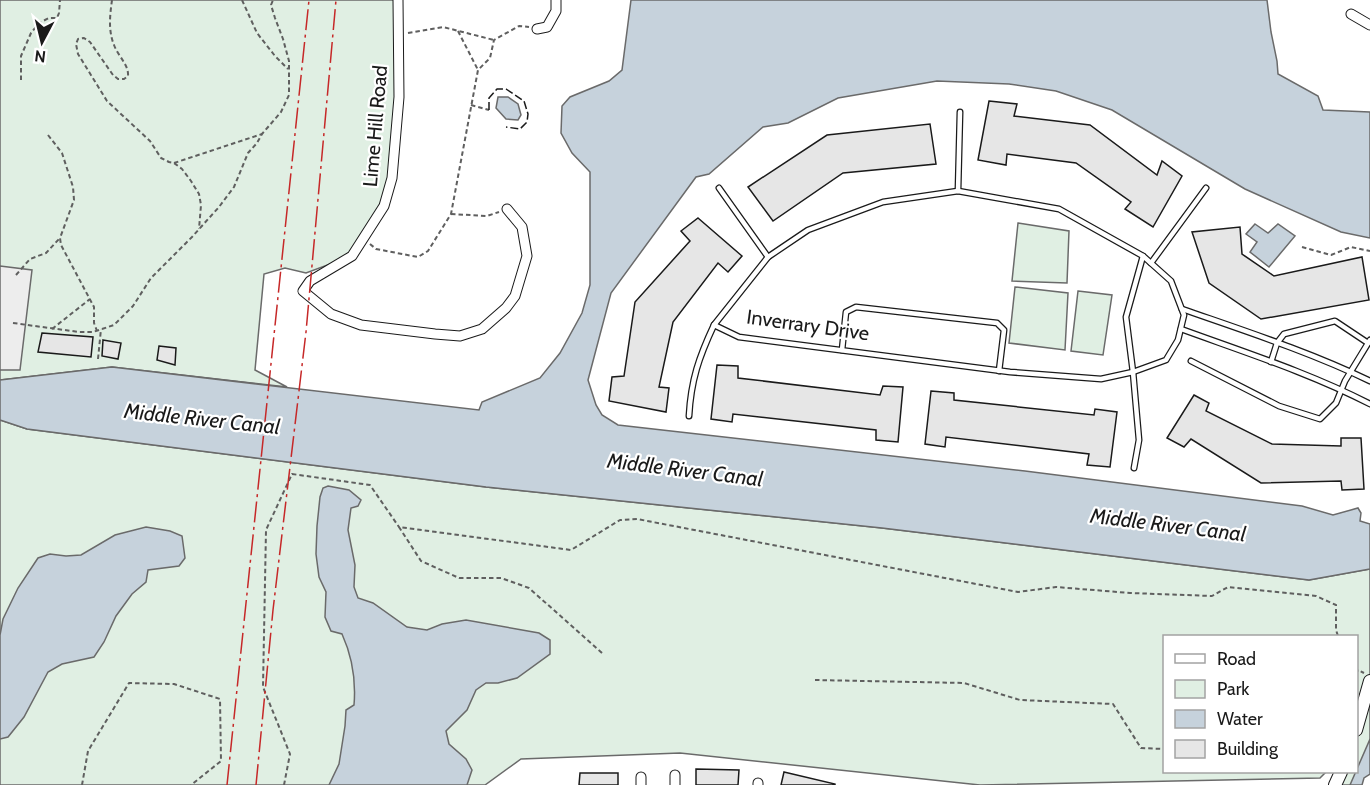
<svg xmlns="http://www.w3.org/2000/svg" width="1370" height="785" font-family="Cabin,sans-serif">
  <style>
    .green { fill: #e0efe3; stroke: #6a6a6a; stroke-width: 1.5 }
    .parking { fill: #ededed; stroke: #6a6a6a; stroke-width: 1.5 }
    .water { fill: #c6d2dc; stroke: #6a6a6a; stroke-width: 1.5 }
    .building { fill: #e6e6e6; stroke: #1a1a1a; stroke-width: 1.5 }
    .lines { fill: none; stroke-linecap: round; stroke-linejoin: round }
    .service-casing { stroke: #1a1a1a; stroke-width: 7 }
    .minor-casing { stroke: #1a1a1a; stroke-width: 11 }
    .tertiary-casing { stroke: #1a1a1a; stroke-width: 14 }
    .path { stroke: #5f5f5f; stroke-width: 2; stroke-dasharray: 4.5 3; stroke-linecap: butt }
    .service { stroke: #fff; stroke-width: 4.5 }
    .minor { stroke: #fff; stroke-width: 9 }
    .tertiary { stroke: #fff; stroke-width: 12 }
    .fence { stroke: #1a1a1a; stroke-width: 1.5; stroke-dasharray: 8 3; stroke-linecap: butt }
    .power { stroke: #c62828; stroke-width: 1.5; stroke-dasharray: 21 4.5 3 4.5; stroke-linecap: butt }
    .labels { text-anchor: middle; stroke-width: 4.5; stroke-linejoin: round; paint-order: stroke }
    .street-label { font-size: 20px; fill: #1a1a1a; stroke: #fff }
    .water-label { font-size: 21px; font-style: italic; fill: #1a1a1a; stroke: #fff }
  </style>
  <rect width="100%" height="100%" fill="#fff"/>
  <!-- green -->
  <g class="green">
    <path d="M0 0H398L399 97 384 206 352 256 306 273 285 268 264 274 255 370 287 387 112 367 0 380Z"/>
    <path d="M1018 223 1069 231 1067 283 1012 281Z"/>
    <path d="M1015 287 1068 293 1065 350 1009 343Z"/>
    <path d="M1078 291 1112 295 1103 355 1071 351Z"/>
    <path d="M0 420 27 429 486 487 882 528 1309 580 1370 569V757L1356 785H1335L1341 772H1356V636H1164V772H1326L1320 778 980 785 680 753 521 759 485 785H0Z"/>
  </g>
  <!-- parking -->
  <path class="parking" d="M0 266 32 270 20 370H0Z"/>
  <!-- water -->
  <g class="water">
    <path d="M631 0H1267L1271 32 1277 61 1278 74 1318 96 1323 110 1370 112V238L1341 232 1245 189 1112 110 1056 91 1009 84 937 81 838 98 788 123 763 127 709 174 696 177 611 293 588 380 596 405 602 415 618 425 1025 471 1302 506 1333 515 1358 508 1361 513 1360 521 1370 524V569L1309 580 882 528 486 487 27 429 0 420V380L112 367 479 410 482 402 540 378 560 353 582 313 590 285V172L572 153 561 133 562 106 570 97 609 81 622 70Z"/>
    <path d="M498 97H508L518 104 521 115 518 120 506 119 496 108Z"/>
    <path d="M1255 224 1268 233 1278 224 1295 236 1269 267 1250 252 1257 242 1246 234Z"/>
    <path d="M328 486 349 490 361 500 358 506 351 508 348 530 355 565 354 587 358 598 373 603 407 627 427 630 442 624 466 620 539 633 550 640V654L517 678 498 683H486L476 690 467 710 446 731 449 744 466 759 472 770 467 785H329L339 764 345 726 346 710 354 705C356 681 352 656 342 634L331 631 325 617 326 592 319 577 316 554 317 526 320 497 323 488Z"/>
    <path d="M146 527 170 531 182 536 185 558 179 566 148 570 146 582 132 594 116 616 104 642 94 657 62 664 48 672 24 717 8 737 0 739V635L3 619 18 588 38 558 50 554 66 556 81 555 115 535Z"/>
    <path d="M1370 739V774L1364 778 1362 785H1350Z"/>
  </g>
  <!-- building -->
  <g class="building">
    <path d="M989 101 1017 104 1014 116 1090 125 1157 175 1162 161 1182 176 1153 227 1125 209 1131 202 1076 163 1007 154 1006 165 978 160Z"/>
    <path d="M930 124 936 164 843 173 773 221 748 187 827 135Z"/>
    <path d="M698 218 742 256 728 272 718 263 673 322 659 387 669 388 666 412 609 401 612 377 624 376 635 302 690 241 681 231Z"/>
    <path d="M1240 227 1242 254 1274 276 1362 257 1369 300 1261 319 1209 283 1192 232Z"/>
    <path d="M42 333 93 337 91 357 38 352Z"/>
    <path d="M103 340 121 343 118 359 102 356Z"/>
    <path d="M159 346 176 348 175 365 157 360Z"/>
    <path d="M717 365 738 366V378L880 395 883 386 903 387 898 442 876 440V430L733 414 732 422 711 419Z"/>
    <path d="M931 391 954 393V400L1094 415 1095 409 1117 412 1110 467 1087 465 1089 454 946 437 945 447 925 444Z"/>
    <path d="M1194 395 1209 403 1206 411 1272 444 1341 446V438H1361L1364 489 1342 490 1341 481 1261 483 1191 439 1184 447 1167 438Z"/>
    <path d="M696 769 739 770 738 785H696Z"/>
    <path d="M784 772 835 784V785H781Z"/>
    <path d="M580 773H618V785H579Z"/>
  </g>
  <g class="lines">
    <!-- service casing -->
    <g class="service-casing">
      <g id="service">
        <path d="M719 188 768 257"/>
        <path d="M958 191 1059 209 1143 256 1171 281 1184 315 1178 340 1166 360 1133 372 1101 379 1010 372 739 337 714 325 768 257 808 230 883 202Z"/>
        <path d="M958 191 960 112"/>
        <path d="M1151 263 1206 188"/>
        <path d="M1182 309C1245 331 1310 352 1370 381"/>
        <path d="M1181 329C1244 352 1310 373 1370 404"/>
        <path d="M842 350 846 312 856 307 997 323 1004 330 999 371"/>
        <path d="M1191 361 1279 406 1320 419 1336 403 1345 381 1370 340"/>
        <path d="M1271 362 1277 343 1284 334 1335 321 1368 343"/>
        <path d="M689 416C691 380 699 357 714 325"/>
        <path d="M1134 468 1139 440 1133 372 1126 317 1143 256"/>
      </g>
    </g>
    <!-- minor casing -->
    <g class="minor-casing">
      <g id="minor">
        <path d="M398 0 399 97 392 178 384 206 352 256 310 281 303 291 331 314 361 325 435 334 460 336 482 329 506 308 515 296 527 256 522 227 507 209"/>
        <path d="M1351 14 1370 25"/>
        <path d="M537 29 547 27 556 11V0"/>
        <path d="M641 785V777"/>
        <path d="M675 785V775"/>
        <path d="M758 785V783"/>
      </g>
    </g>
    <!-- tertiary casing -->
    <g class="tertiary-casing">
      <g id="tertiary">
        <path d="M1356 730 1370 681"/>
        <path d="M1335 785 1341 772"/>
      </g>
    </g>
    <!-- path -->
    <g class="path">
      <path d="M112 0C110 15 108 30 114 45 118 56 129 65 128 76L124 79H118L113 75 90 42 84 38 78 39 76 44 78 54 107 101 150 141 161 158 169 162 174 163 182 169 191 181 199 194 201 205 199 229"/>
      <path d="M242 0 257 33 275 56 288 69"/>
      <path d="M458 31 478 70"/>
      <path d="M408 33 443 27 494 40"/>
      <path d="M21 80V56L31 33 39 23 49 18H57L59 13 60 0"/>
      <path d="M471 105 489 110"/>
      <path d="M48 135 62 153 73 187 74 200 60 238 61 245 94 307V323L97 331"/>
      <path d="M174 163 262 134"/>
      <path d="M451 214 487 216 499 212"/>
      <path d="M370 244 376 249 418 257 428 251 451 214 478 70 490 58 494 40 519 26 529 27"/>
      <path d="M1302 247 1331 255 1351 247 1370 251"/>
      <path d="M16 275 30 259 46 253 59 239"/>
      <path d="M13 323 79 332H93L114 325 133 306 151 278 192 237 219 207 234 187 248 153 257 143 262 134 281 112 289 95V61L283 39 275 18 271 5 273 0"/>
      <path d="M52 329 90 299"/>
      <path d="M98 359 101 329"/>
      <path d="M602 653 529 588 501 578H459L421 561 399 527 571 550 620 520 637 519 1018 592 1056 587 1130 593 1212 596 1228 587 1316 596 1336 605V630L1338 636"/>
      <path d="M1356 674 1358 670 1364 673"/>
      <path d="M815 680 964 683 1020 700 1113 704 1141 748 1164 749"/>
      <path d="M82 785 88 751 129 683 174 684 220 699 221 761 191 785"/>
      <path d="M284 785 290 754 263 687 266 530 292 474 370 485 399 527"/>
    </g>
    <!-- service -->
    <use href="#service" class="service"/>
    <!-- minor -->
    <use href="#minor" class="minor"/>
    <!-- tertiary -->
    <use href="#tertiary" class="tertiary"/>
    <!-- fence -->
    <path class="fence" d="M489 110V98L497 89H506L524 101 528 114 527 122 520 129 506 127"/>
    <!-- power -->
    <g class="power">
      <path d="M227 785 309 0"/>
      <path d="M256 785 273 610 306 332 336 0"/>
    </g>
  </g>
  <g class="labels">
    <!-- street labels -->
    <g class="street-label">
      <text transform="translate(375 126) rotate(-85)" y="7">Lime Hill Road</text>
      <text transform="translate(808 325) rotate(8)" y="7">Inverrary Drive</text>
    </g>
    <!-- water labels -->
    <g class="water-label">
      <text transform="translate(202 419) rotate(6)" y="7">Middle River Canal</text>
      <text transform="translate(685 470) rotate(7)" y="7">Middle River Canal</text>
      <text transform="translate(1168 525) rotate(7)" y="7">Middle River Canal</text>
    </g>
  </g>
  <!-- legend -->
  <rect x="1163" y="635" width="195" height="138" fill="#ffffff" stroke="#a3a3a3" stroke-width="1.5"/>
  <rect x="1175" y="654" width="30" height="9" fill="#ffffff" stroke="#a3a3a3" stroke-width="1.5"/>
  <text x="1217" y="665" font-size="18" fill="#1a1a1a">Road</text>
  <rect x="1175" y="680" width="30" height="18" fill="#e0efe3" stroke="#a3a3a3" stroke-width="1.5"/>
  <text x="1217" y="695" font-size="18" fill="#1a1a1a">Park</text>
  <rect x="1175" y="710" width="30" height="18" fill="#c6d2dc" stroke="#a3a3a3" stroke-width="1.5"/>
  <text x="1217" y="725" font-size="18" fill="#1a1a1a">Water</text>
  <rect x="1175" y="740" width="30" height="18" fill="#e6e6e6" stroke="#a3a3a3" stroke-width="1.5"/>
  <text x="1217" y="755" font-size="18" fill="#1a1a1a">Building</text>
  <!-- north arrow -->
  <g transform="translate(42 42) rotate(187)" stroke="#ffffff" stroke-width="4.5" paint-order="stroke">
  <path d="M0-4.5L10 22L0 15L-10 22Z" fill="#1a1a1a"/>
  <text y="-9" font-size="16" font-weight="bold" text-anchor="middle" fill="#1a1a1a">N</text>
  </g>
</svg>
